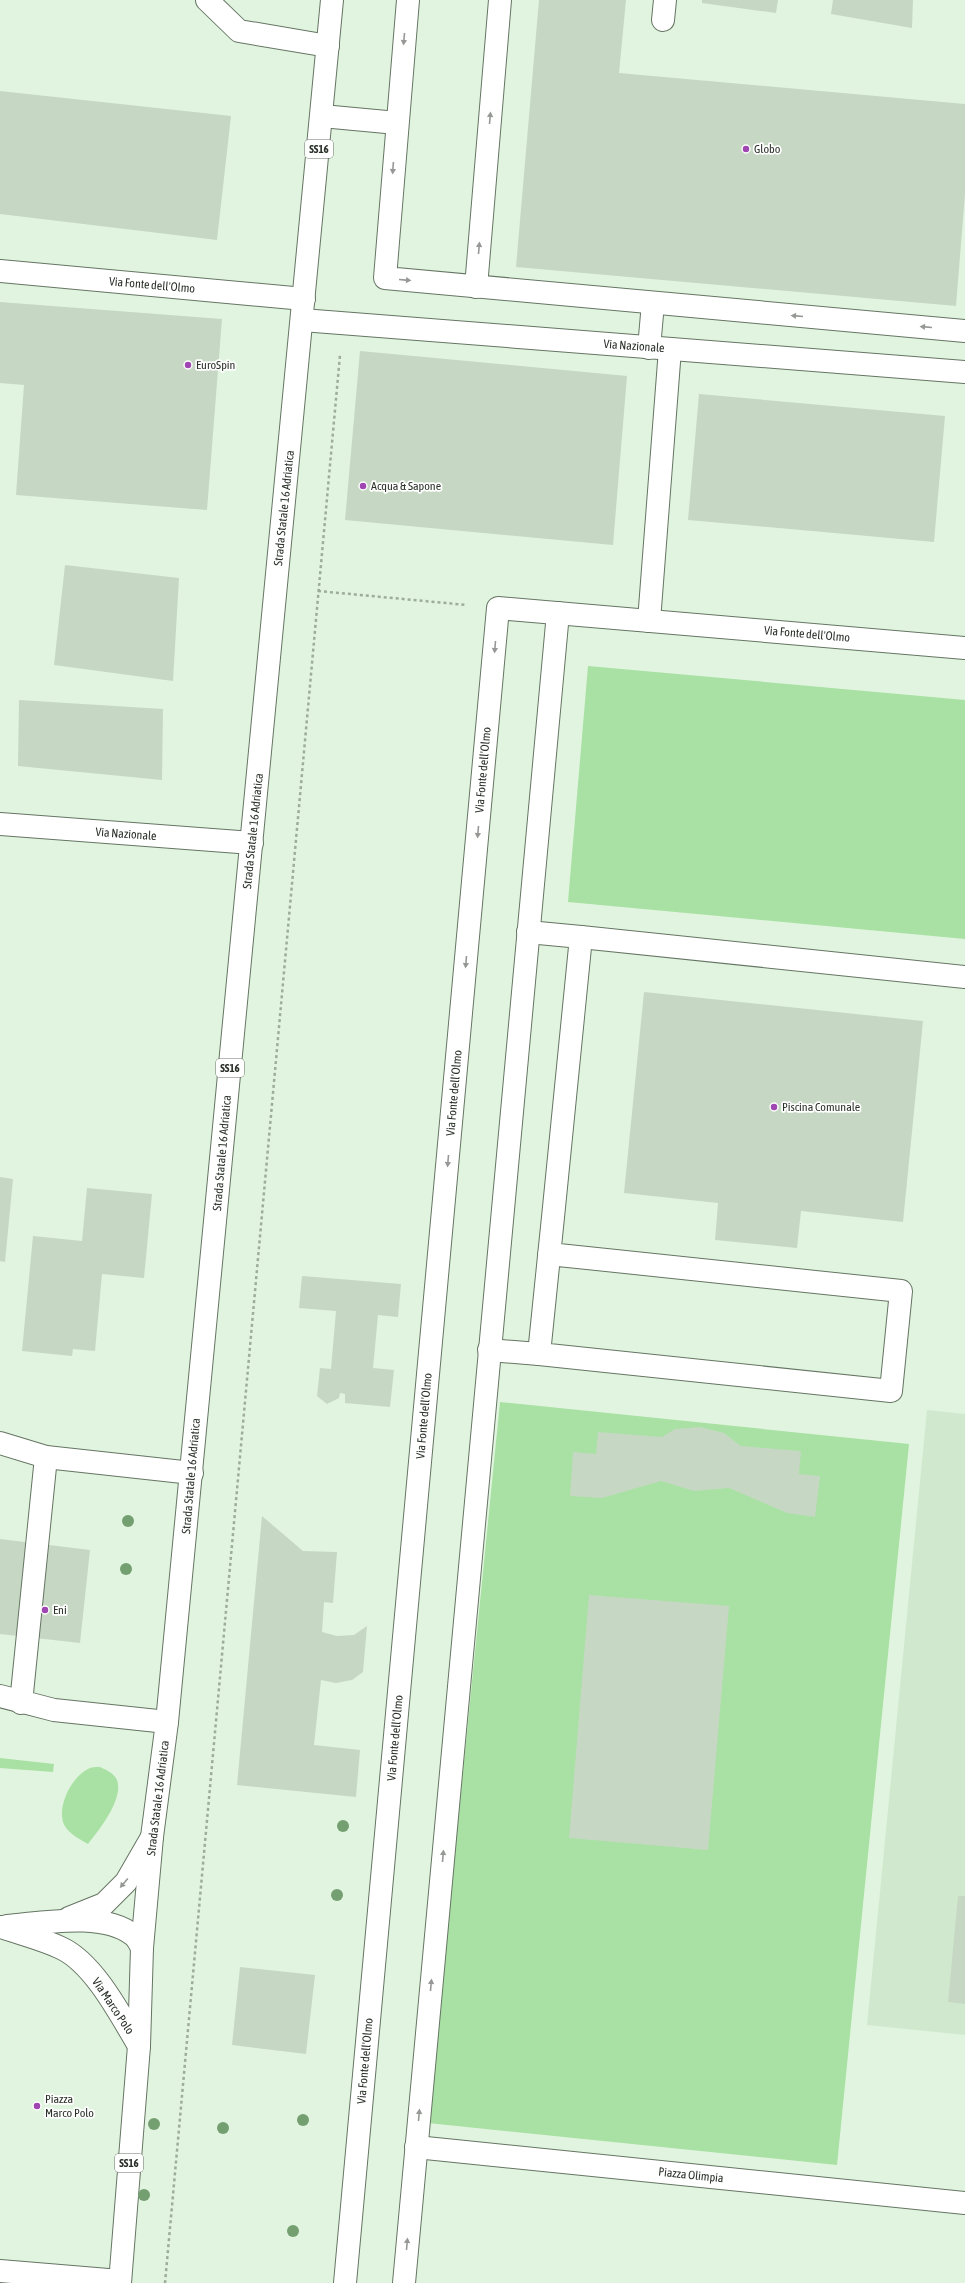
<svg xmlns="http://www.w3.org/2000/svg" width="965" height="2283" font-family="'Asap Condensed',sans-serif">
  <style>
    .built { fill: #d0e9ce }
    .green { fill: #a8e1a3 }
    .building { fill: #c6d8c3 }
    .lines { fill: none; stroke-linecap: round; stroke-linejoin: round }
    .minor-casing { stroke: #657563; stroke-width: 24 }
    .major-casing { stroke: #657563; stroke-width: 24 }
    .path { stroke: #9dac9b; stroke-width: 2.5; stroke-dasharray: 3 3; stroke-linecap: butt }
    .minor { stroke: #fff; stroke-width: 22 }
    .major { stroke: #fff; stroke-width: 22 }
    .tree { fill: #74a071 }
    .oneway { fill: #959894 }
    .poi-dot { fill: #a046b2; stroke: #fff; stroke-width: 1.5 }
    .labels { text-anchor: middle; stroke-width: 3.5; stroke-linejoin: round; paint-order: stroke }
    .shield { fill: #fff; stroke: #6b706a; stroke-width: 1 }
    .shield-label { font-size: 11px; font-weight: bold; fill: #2b322a }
    .poi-label { font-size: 12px; fill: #2b322a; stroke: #fff; text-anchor: start }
    .street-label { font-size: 12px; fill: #2b322a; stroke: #fff }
  </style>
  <rect width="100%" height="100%" fill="#e1f4df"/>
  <!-- built -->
  <path class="built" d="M927 1410 965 1414V2035L867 2025Z"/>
  <!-- green -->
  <g class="green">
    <path d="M588 666 965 700V939L568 902Z"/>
    <path d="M500 1402 909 1444 837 2165 428 2123Z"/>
    <path d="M0 1758 54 1764 53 1772 0 1768Z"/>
    <path d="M100 1767C106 1770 114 1773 117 1780 124 1799 99 1830 88 1844 79 1839 66 1832 63 1822 58 1804 72 1777 88 1769 91 1767 96 1767 100 1767Z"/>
  </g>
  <!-- building -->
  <g class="building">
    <path d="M539 0H626L619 73 965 104V194L956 306 516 267Z"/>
    <path d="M702 0H778L776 13 702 3Z"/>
    <path d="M833 0H913L912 28 831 14Z"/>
    <path d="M0 91 231 116 217 240 0 214Z"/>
    <path d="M0 302 222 319 207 510 16 495 24 385 0 383Z"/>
    <path d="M360 351 627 376 613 545 345 520Z"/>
    <path d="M699 394 945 416 934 542 688 520Z"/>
    <path d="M65 565 179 578 173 681 54 665Z"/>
    <path d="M19 700 163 709 162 780 18 766Z"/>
    <path d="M644 992 923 1021 903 1222 801 1211 797 1248 715 1240 718 1203 624 1193Z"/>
    <path d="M0 1177 13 1179 5 1262 0 1261Z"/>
    <path d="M87 1188 152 1194 144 1278 102 1274 95 1351 73 1349 72 1356 22 1351 33 1236 82 1241Z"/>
    <path d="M302 1276 401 1284 398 1317 378 1315 373 1368 394 1370 390 1407 345 1403V1394L340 1393 339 1398 327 1404 317 1396 320 1368 331 1369 336 1311 299 1308Z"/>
    <path d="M700 1427 724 1433 741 1446 801 1451 799 1474 820 1476 815 1517 787 1513 729 1488 694 1491 661 1481 602 1498 570 1496 573 1452 596 1454 598 1432 662 1437 675 1429Z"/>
    <path d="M262 1516 303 1551 337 1552 333 1603 324 1602 322 1632 337 1636 354 1635 367 1626 363 1672 352 1680 336 1683 321 1680 314 1745 360 1750 356 1797 237 1785Z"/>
    <path d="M0 1539 90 1550 80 1643 0 1634Z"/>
    <path d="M589 1595 729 1606 708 1850 569 1838Z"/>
    <path d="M958 1896H965V2004L948 2002Z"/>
    <path d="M240 1967 315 1975 306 2054 232 2045Z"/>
  </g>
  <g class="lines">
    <!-- minor casing -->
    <g class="minor-casing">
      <g id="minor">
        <path d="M207 0 239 31 328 46"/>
        <path d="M408 0 385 278 965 331"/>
        <path d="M663 20 665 0"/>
        <path d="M322 116 397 123"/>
        <path d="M0 271 304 299"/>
        <path d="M476 287 500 0"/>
        <path d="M302 320 965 372"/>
        <path d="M649 348 653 303"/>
        <path d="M649 621 670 349"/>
        <path d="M0 824 252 843"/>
        <path d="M528 932 581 937C568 1076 553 1215 539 1354L891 1391 901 1291 549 1254"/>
        <path d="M581 937 965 977"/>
        <path d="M489 1350 539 1354"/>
        <path d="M0 1443 46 1457 192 1473"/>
        <path d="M0 1696 54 1710 167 1722"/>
        <path d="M21 1703 46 1457"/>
        <path d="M69 1918 104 1904 126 1882 152 1837"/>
        <path d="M7 1926C43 1923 103 1911 133 1935 137 1938 140 1944 142 1948"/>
        <path d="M1 1927C21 1934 42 1939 61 1948 94 1963 121 2016 139 2046"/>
        <path d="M416 2147 965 2203"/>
        <path d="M0 2271 120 2281"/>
        <path d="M345 2283 498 608 965 648"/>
        <path d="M404 2283 558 613"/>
      </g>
    </g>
    <!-- major casing -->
    <g class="major-casing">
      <path id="major" d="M120 2283 139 2046 142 1948 152 1837 167 1722 332 0"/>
    </g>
    <!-- path -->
    <g class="path">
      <path d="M318 591 467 605"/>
      <path d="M165 2283 340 355"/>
    </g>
    <!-- minor -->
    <use href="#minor" class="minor"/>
    <!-- major -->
    <use href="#major" class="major"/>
  </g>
  <!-- trees -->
  <g class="tree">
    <circle cx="128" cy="1521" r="6"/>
    <circle cx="126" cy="1569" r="6"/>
    <circle cx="343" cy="1826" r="6"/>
    <circle cx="337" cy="1895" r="6"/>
    <circle cx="303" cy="2120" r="6"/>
    <circle cx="154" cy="2124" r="6"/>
    <circle cx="223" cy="2128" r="6"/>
    <circle cx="144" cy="2195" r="6"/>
    <circle cx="293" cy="2231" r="6"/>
  </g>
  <!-- one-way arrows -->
  <defs><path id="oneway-solid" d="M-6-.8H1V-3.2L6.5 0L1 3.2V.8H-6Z"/></defs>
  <g class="oneway">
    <use href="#oneway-solid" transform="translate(404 39) rotate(95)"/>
    <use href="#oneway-solid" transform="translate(490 118) rotate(-85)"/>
    <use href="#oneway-solid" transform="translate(393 168) rotate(94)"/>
    <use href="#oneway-solid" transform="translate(479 248) rotate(-85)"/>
    <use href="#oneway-solid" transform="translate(405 280) rotate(5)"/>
    <use href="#oneway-solid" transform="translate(797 316) rotate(-175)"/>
    <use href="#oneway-solid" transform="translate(926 327) rotate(-175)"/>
    <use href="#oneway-solid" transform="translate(495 647) rotate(95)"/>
    <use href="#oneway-solid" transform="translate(478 832) rotate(95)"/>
    <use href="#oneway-solid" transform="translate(466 962) rotate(95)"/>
    <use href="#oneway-solid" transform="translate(448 1161) rotate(95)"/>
    <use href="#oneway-solid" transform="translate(443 1856) rotate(-85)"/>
    <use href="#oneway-solid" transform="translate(124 1883) rotate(130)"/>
    <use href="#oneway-solid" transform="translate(431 1985) rotate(-85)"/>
    <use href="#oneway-solid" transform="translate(419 2115) rotate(-85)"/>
    <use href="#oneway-solid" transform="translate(407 2244) rotate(-85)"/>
  </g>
  <!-- markers -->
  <g class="poi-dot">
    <circle cx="746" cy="149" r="4"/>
    <circle cx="188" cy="365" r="4"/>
    <circle cx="363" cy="486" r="4"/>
    <circle cx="774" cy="1107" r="4"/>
    <circle cx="45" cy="1610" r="4"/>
    <circle cx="37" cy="2106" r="4"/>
  </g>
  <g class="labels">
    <!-- shield labels -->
    <g class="shield">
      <rect x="305" y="140" width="28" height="18" rx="3"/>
      <rect x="216" y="1059" width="28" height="18" rx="3"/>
      <rect x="115" y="2154" width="28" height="18" rx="3"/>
    </g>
    <g class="shield-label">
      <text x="319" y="153">SS16</text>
      <text x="230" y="1072">SS16</text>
      <text x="129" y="2167">SS16</text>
    </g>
    <!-- poi labels -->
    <g class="poi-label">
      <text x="754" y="153">Globo</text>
      <text x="196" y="369">EuroSpin</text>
      <text x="371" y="490">Acqua &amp; Sapone</text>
      <text x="782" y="1111">Piscina Comunale</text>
      <text x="53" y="1614">Eni</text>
      <text x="45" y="2103">Piazza<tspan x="45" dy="14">Marco Polo</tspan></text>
    </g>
    <!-- street labels -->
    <g class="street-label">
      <text transform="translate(152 285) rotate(5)" y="4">Via Fonte dell'Olmo</text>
      <text transform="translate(634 346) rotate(4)" y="4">Via Nazionale</text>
      <text transform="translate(284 508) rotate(-84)" y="4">Strada Statale 16 Adriatica</text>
      <text transform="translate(807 634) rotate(5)" y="4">Via Fonte dell'Olmo</text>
      <text transform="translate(483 770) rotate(-85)" y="4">Via Fonte dell'Olmo</text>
      <text transform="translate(253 831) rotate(-84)" y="4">Strada Statale 16 Adriatica</text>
      <text transform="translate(126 834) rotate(4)" y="4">Via Nazionale</text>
      <text transform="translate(454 1093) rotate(-85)" y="4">Via Fonte dell'Olmo</text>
      <text transform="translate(222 1153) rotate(-85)" y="4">Strada Statale 16 Adriatica</text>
      <text transform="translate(424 1416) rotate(-85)" y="4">Via Fonte dell'Olmo</text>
      <text transform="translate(191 1476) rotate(-85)" y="4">Strada Statale 16 Adriatica</text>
      <text transform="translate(395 1738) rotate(-85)" y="4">Via Fonte dell'Olmo</text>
      <text transform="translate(158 1798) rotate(-83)" y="4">Strada Statale 16 Adriatica</text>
      <text transform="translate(113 2006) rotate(56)" y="4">Via Marco Polo</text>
      <text transform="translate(365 2061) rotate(-85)" y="4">Via Fonte dell'Olmo</text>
      <text transform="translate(691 2175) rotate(6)" y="4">Piazza Olimpia</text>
    </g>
  </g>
</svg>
